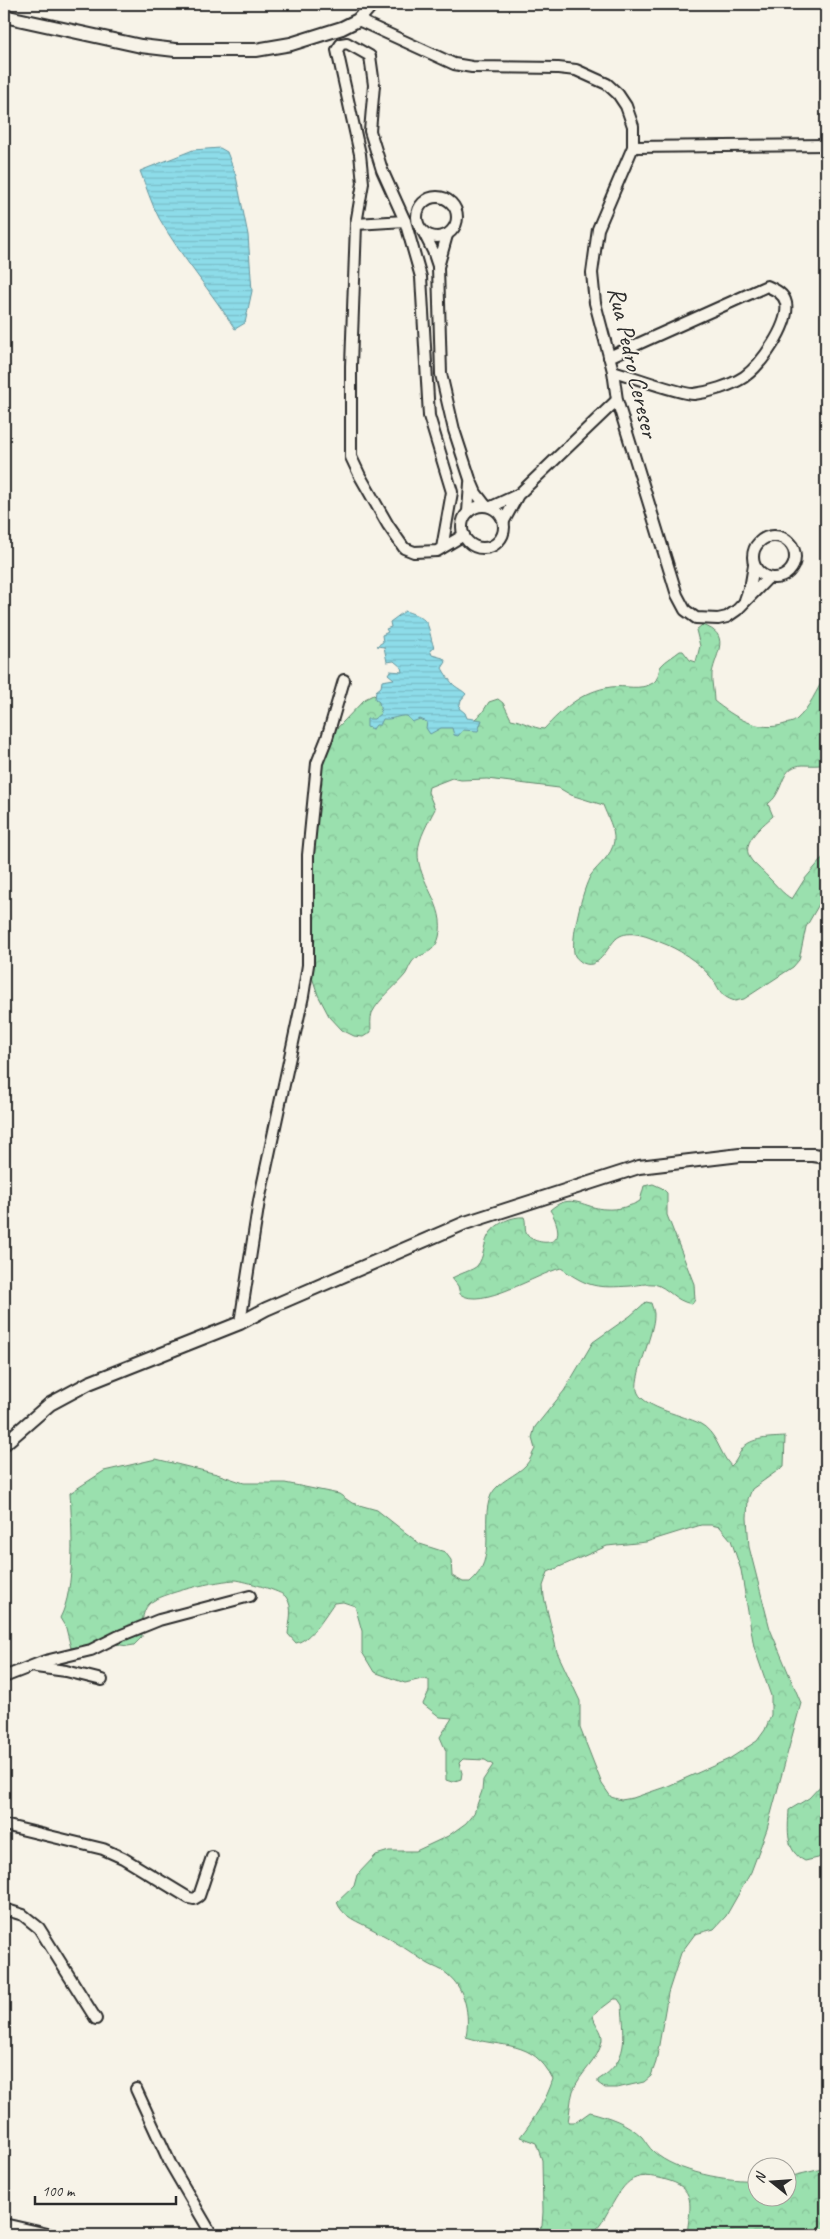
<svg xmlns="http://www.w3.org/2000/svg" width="830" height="2239" font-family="Caveat,sans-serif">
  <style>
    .forest { fill: url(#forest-crowns); stroke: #62866c; fill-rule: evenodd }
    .water { fill: url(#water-rules); stroke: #66959d }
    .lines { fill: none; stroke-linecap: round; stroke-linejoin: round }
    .minor-casing { stroke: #2b2b2b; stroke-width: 14 }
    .tertiary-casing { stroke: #2b2b2b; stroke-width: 16 }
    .minor { stroke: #f7f3e8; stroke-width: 10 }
    .tertiary { stroke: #f7f3e8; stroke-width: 12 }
    .labels { text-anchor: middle; stroke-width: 4; stroke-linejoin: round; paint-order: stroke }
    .street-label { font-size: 25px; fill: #2b2b2b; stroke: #f7f3e8 }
  </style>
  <defs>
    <pattern id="forest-crowns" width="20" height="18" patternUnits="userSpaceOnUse" patternTransform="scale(1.25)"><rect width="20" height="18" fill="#9ae0ae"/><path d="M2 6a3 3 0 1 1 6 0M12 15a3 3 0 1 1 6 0" fill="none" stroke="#85c096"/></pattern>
    <pattern id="water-rules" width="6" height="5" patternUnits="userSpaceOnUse" patternTransform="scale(1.25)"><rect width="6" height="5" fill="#8ddce9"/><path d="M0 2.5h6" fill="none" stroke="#7abdc8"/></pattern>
  </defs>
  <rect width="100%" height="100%" fill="#f7f3e8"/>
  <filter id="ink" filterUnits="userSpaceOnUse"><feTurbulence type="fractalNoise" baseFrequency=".02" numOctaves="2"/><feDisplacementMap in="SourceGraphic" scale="10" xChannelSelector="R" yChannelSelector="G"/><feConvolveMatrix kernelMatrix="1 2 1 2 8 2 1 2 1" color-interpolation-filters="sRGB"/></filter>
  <g filter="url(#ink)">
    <!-- forest -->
    <g class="forest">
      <path d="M702 625C732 634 716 653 712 673 711 682 714 692 714 701 734 717 759 733 785 724 788 723 793 723 796 720 810 708 816 690 826 675V764C817 766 811 765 803 765 783 766 784 783 776 795 774 799 771 801 768 804L773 816C761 827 738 844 752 861 757 867 764 872 769 878 777 886 783 894 792 899L804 880 826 854V892L806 927 799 960 793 967 744 999 735 1001C718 996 720 987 710 976 697 961 679 949 660 942 649 937 632 930 620 936 608 942 601 971 583 963 581 962 576 958 575 956 569 943 583 887 591 875 599 864 612 856 614 841 615 829 607 816 603 805L571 795 559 788 487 779 461 780 452 778 429 787 428 792 435 809C428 823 419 837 418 852 417 882 447 905 439 937 434 956 418 953 412 962 409 966 408 971 405 975 395 987 379 999 372 1013 370 1019 371 1026 371 1032L363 1037 354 1036 342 1030 329 1016 318 995 311 974 314 923 309 878 322 744 365 699 373 695 469 724 482 713 489 702 498 699 503 703 511 719C523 721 532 728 544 729 563 709 582 691 611 687 625 685 640 691 653 683 659 679 658 671 661 666 666 660 674 656 680 651H683L690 660 696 662 700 646 696 630Z"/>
      <path d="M653 1184 662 1188 667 1193V1215L694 1284 695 1300 692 1304C674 1301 668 1287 654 1284 647 1283 638 1285 631 1286 597 1288 589 1288 561 1268 537 1274 481 1310 460 1294L458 1286 452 1278C459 1274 473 1270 477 1266 485 1257 483 1242 490 1233 497 1223 512 1216 524 1217 527 1223 523 1231 528 1236 534 1242 552 1246 557 1237 560 1229 554 1216 550 1210 571 1191 585 1209 606 1209 616 1210 632 1206 640 1201L644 1186Z"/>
      <path d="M646 1302 651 1303C652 1307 654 1311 654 1314 655 1333 631 1380 638 1393 645 1408 685 1416 699 1423 717 1432 719 1453 731 1466 737 1461 738 1455 742 1449 750 1437 772 1438 785 1437L784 1466 752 1489 748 1499 747 1518 749 1547 770 1629 801 1703 767 1829 751 1872 726 1916 714 1929 695 1934 681 1953 668 1993 656 2062 651 2076 644 2082 617 2088H605L598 2083V2080C630 2060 624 2037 622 2005L618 1999H614L593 2015C594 2025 603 2030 602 2040 599 2061 579 2073 573 2091 570 2101 570 2112 568 2122H576L590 2112C609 2117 628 2123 642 2137 646 2142 649 2148 654 2152 675 2172 730 2182 757 2180L758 2196H788V2177L826 2168V2235H687C689 2211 698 2190 670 2181 629 2168 625 2183 606 2215 602 2223 597 2231 588 2235 580 2238 545 2235 534 2235L542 2226 543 2212 542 2160 536 2143 520 2137C534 2119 546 2101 553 2079 532 2038 503 2049 466 2037 470 2015 466 1989 447 1974 442 1969 433 1967 427 1963 409 1951 392 1939 372 1929 359 1922 342 1917 337 1902L354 1886 357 1875 376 1855 389 1851H416L448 1836 466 1823 474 1813 482 1791 483 1780 493 1765 485 1760 463 1759 459 1763 462 1773 461 1779 452 1782 446 1780V1751L440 1737 452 1718 440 1717 423 1704 429 1691V1680L422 1679 405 1683 374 1672 362 1652V1631L355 1606 343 1602 334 1603C325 1615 311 1640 296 1643L288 1634C289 1623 294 1607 286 1597 282 1591 244 1581 236 1580 221 1580 159 1593 149 1604 141 1612 142 1627 142 1637L134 1645 128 1646 106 1643 71 1648 66 1628 60 1618C76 1588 72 1527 70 1493L104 1471 156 1459 217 1474 244 1483H285L339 1494 352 1503 377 1510 420 1544 445 1552 451 1560 452 1576 463 1582H470C499 1558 479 1523 491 1495 498 1481 516 1476 526 1465 530 1461 532 1454 535 1449L532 1438 535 1427 564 1391 593 1342 630 1316ZM701 1525H711L720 1527 731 1540 741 1570 754 1647 771 1696V1715L765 1730 757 1741 729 1759 668 1786 633 1798 621 1800 611 1797 602 1784 580 1728V1701L557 1652 544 1597 543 1586 548 1572 607 1546 646 1542Z"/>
      <path d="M826 1780V1853L818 1858 805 1861C785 1851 788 1830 789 1810L809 1798Z"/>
    </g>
    <!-- water -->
    <g class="water">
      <path d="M220 148 227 152 236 176 248 235 252 291 245 323 235 329C211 291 181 257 159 218 151 203 146 186 140 171L193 150Z"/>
      <path d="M405 611C433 620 426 624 434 648L430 650 432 655 443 658 446 662 442 668C444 672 451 683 455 686 459 689 462 690 466 694L461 700 459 708 465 713 467 718 482 720 478 731 463 730 458 736 454 735 452 728H441L430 734 426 728 427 722 420 719 412 722 407 716C398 715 393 720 383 719L380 725H376L373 729 367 727V719H374L381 713 379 702 375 699 376 691 381 687 382 681 394 679 388 674 390 671 402 672 401 667 394 661 387 662 384 647 377 646 383 642 382 635 388 632 386 629 391 627 390 622Z"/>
    </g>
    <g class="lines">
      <!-- minor casing -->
      <g class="minor-casing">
        <g id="minor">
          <path d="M358 20 454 64 472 67 558 68 576 70 607 84 618 94 626 106 633 126V147L598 229 592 273 595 303 613 371 617 400 677 595 685 610 696 618 718 619 727 617 737 610 768 578"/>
          <path d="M633 147 826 145"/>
          <circle cx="437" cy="217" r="20"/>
          <path d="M356 224 405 221"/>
          <path d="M424 233 433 251 438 266"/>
          <path d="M447 235 438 267 441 374 454 430 470 479 476 493 486 506"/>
          <path d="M609 357 767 286C776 290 784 294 786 303 790 325 761 365 744 377 730 386 710 392 694 394 682 395 628 375 613 371"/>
          <circle cx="483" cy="527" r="21"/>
          <path d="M491 507 517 495"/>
          <path d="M468 512 470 483"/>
          <path d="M504 521 518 495 617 400"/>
          <circle cx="774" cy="557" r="21"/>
          <path d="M442 548 452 492 429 416 421 277 405 221 382 170 370 131 374 85 370 56 347 43 341 44 337 50 360 154 363 183 356 224 351 366V457L360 476 388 525 404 548 414 552 437 551 464 535"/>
          <path d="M745 600 751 583 754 565"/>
          <path d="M240 1323 259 1201 303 996 308 965V855L317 763 327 738 344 680"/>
          <path d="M36 1667 66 1671 102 1680"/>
          <path d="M4 1677 45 1661 91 1650 117 1637 159 1620 250 1596"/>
          <path d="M4 1825 103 1849 123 1858 189 1898 194 1899 199 1896 212 1857"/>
          <path d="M4 1909 23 1915 39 1928 96 2019"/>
          <path d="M136 2089 170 2163 212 2235"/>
          <path d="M4 2224 52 2235"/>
        </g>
      </g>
      <!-- tertiary casing -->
      <g class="tertiary-casing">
        <g id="tertiary">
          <path d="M4 16 141 46 175 50H256L291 44 342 28 358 20 372 4"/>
          <path d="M4 1444 50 1404 89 1383 240 1323 266 1309 465 1223 639 1167 740 1155H813L826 1157"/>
        </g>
      </g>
      <!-- minor -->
      <use href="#minor" class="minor"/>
      <!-- tertiary -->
      <use href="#tertiary" class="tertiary"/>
    </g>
  </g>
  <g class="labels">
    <!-- street labels -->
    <g class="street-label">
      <text transform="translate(634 362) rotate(77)" y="9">Rua Pedro Cereser</text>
    </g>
  </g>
  <!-- margin -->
  <rect width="830" height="2239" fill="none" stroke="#f7f3e8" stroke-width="20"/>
  <rect x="10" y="10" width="810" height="2219" fill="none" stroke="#2b2b2b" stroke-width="2" filter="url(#ink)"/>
  <!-- north arrow -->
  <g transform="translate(772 2182) rotate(287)"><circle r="24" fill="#f7f3e8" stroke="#a5a39c"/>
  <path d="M0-4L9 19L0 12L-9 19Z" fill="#2b2b2b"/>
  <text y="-8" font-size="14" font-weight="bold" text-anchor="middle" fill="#2b2b2b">N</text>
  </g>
  <!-- scale -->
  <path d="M35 2196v8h141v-8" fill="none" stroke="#2b2b2b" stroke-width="2.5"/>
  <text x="42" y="2196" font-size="15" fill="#2b2b2b" stroke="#f7f3e8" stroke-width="4" paint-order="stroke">100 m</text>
</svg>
